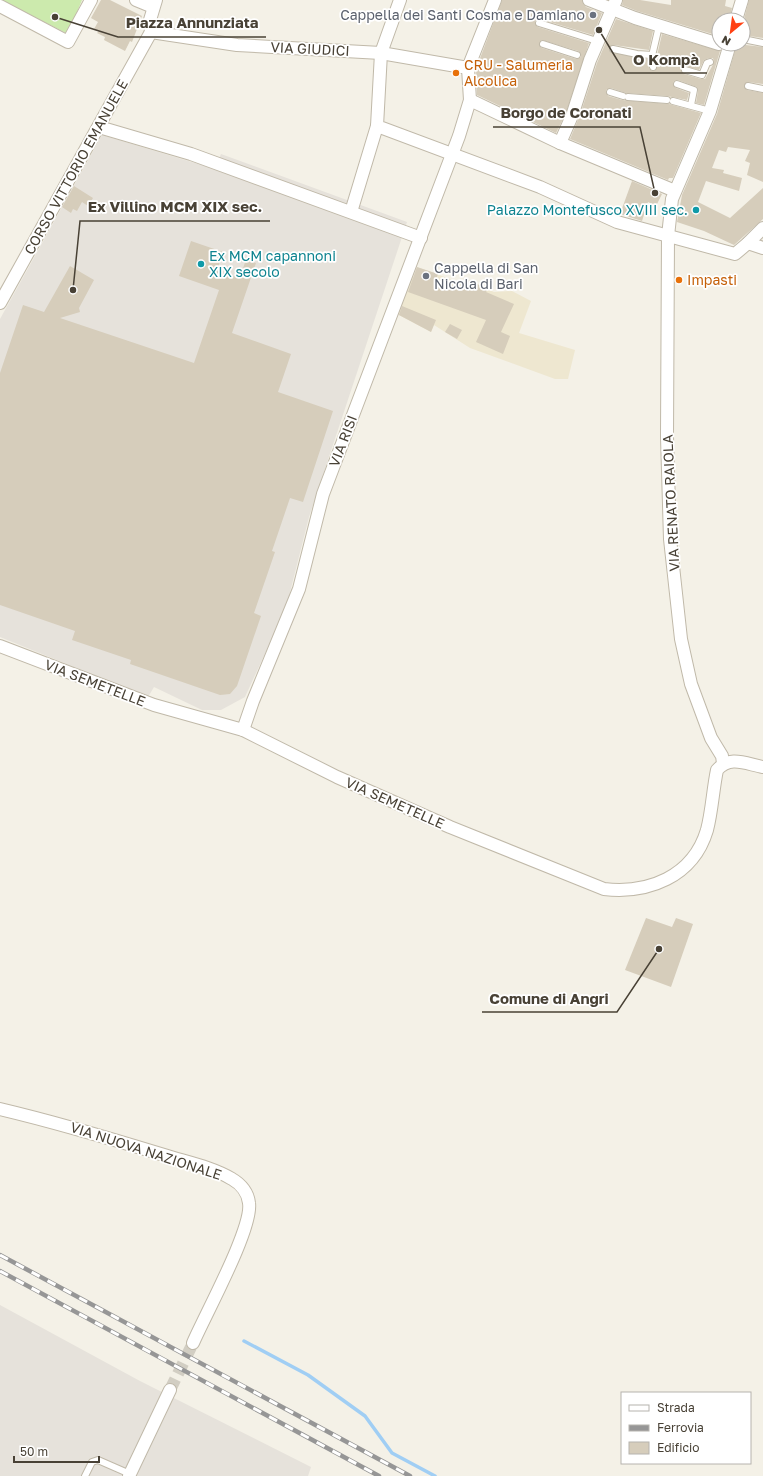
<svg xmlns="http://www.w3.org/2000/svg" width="763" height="1476" font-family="'Golos Text',sans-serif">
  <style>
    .industrial { fill: #e6e2db }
    .education { fill: #eee7d0 }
    .green { fill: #cceaad }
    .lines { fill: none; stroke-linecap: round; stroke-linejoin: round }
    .stream { stroke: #a0cef4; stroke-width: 3.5 }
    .building { fill: #d6cdbb; fill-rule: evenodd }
    .street-tunnel { stroke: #d2cec3; stroke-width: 12; stroke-dasharray: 12 6; stroke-linecap: butt }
    .lane-casing { stroke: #c0b9a9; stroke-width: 8 }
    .street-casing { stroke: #c0b9a9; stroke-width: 14 }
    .lane { stroke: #fff; stroke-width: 6 }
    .street { stroke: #fff; stroke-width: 12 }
    .rail-casing { stroke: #969696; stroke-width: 4.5 }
    .rail { stroke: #fff; stroke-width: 3; stroke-dasharray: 9; stroke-linecap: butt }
    .worship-dot { fill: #6b7280; stroke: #fff; stroke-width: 1.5 }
    .food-dot { fill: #e8710a; stroke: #fff; stroke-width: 1.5 }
    .culture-dot { fill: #0f9aa8; stroke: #fff; stroke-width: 1.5 }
    .labels { text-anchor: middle; stroke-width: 3.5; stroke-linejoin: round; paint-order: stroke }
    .worship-label { font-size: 14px; fill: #5b616d; stroke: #fff; text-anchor: end }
    .street-label { font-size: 14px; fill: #484135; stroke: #fff }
    .food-label { font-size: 14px; fill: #c56008; stroke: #fff; text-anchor: start }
    .culture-label { font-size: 14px; fill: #0d838f; stroke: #fff; text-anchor: end }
    .leader { fill: none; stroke: #484135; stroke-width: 1.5 }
    .callout-dot { fill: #484135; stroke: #fff; stroke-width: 1.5 }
    .callout-label { font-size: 15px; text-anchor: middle; font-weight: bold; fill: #484135; stroke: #fff; stroke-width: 3.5; stroke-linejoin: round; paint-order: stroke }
  </style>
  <rect width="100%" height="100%" fill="#f4f1e7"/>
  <!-- industrial -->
  <g class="industrial">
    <path d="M102 135 215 169 221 154 407 222 309 517 286 608 245 697 221 710H202L154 687 148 697 0 637V319Z"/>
    <path d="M0 1305 140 1381 311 1467 308 1476H0Z"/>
  </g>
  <!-- education -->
  <path class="education" d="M417 267 464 284 466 279 494 292 512 291 531 301 519 333 575 350 568 379H555L470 348 434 325 431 332 397 314 411 277H413Z"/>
  <!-- green -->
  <path class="green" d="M1 0H82L68 34Z"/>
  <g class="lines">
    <!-- stream -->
    <path class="stream" d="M244 1341 308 1375 365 1416 392 1453 435 1476"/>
  </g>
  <!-- building -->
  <g class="building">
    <path d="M101 0H110L142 16 132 42 130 41 125 51 104 40 105 37 97 33 99 31 94 29 98 22 91 18Z"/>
    <path d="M502 0H582L586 7 602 13 593 35 540 19 535 21V24L538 27 589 43 566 113 556 133 477 95 476 69ZM542 40 578 51 581 54V57L576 59 542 48 539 45Z"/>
    <path d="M623 0H640L671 5V0H726L725 6 732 8 729 20H719V36L637 11 622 5Z"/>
    <path d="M749 0H763V38L743 35V23Z"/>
    <path d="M616 19 653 31 649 50 614 45 609 48 610 52 647 59 649 68 652 71 657 68 656 60 662 34 720 51 704 105 696 103 698 91 697 87 678 80 674 81 673 85 676 88 689 93 687 100 667 96 626 93 611 88 606 90 608 96 622 100 669 104 701 113 673 178H669L668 180 570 139 580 115 597 63ZM709 58H713L714 63 705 79H701L684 74 681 71V68L684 66 699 70 704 60Z"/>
    <path d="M737 44 763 47V84L748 82 744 86 747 90 763 93V182L747 175 750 163 745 161 750 150 728 147 726 152 719 150 712 168 724 170 723 173 742 178 739 191 706 181 698 202 730 218 763 188V219L734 245 704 231 677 222 682 195 717 114Z"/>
    <path d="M632 181 662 194 656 206 648 202 642 221 620 214Z"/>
    <path d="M74 186 93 198 88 206 82 202 77 211 73 209 71 213 62 207Z"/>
    <path d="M191 241 223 252 217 271 240 278 246 259 256 263 232 333 291 354 278 392 333 411 303 502 290 498 272 551 275 552 254 613 261 616 237 686 230 694 220 695 130 664 131 660 72 640 75 631 0 605V373L23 305 44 312 70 266 94 280 79 308 80 312 60 318 194 363 219 290 179 276Z"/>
    <path d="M417 267 438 274 435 282 461 290 466 279 488 289 486 292 514 304 501 332 510 336 503 354 476 342 486 320 408 292Z"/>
    <path d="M402 306 436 320 431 332 399 315Z"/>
    <path d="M450 324 462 330 457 339 445 332Z"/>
    <path d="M646 918 672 927 676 918 693 924 671 987 625 970Z"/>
  </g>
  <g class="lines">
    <!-- street-tunnel -->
    <path class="street-tunnel" d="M170 1390 193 1343"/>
    <!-- lane casing -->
    <g class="lane-casing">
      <g id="lane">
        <path d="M539 23 597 41"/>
        <path d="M743 39 763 43"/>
        <path d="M543 44 577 55"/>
        <path d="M613 49 637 54 652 55"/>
        <path d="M653 67 651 60 659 26"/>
        <path d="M685 70 702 75 707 63 710 62"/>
        <path d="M677 84 694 90 691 105"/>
        <path d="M748 86 763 89"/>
        <path d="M610 92 623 96"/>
        <path d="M628 97 667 100"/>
        <path d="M673 101 710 111"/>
        <path d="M85 1476 92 1462 98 1460 130 1474"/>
      </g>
    </g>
    <!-- street casing -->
    <g class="street-casing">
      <g id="street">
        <path d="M136 0 153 7"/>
        <path d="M400 0 381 53 377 126 540 187 617 222 735 254 748 243 763 228"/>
        <path d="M589 0 635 18 719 44"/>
        <path d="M0 6 68 42 91 0"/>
        <path d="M736 20 742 0"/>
        <path d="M151 32 237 45 381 53 468 68"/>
        <path d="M151 32 150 20 156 0"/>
        <path d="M470 100 560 143 675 191"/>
        <path d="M573 113 590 60 616 0"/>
        <path d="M99 127 191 154 421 238"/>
        <path d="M560 143 571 118"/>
        <path d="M351 212 377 126"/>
        <path d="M748 243 763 248"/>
        <path d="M0 303 151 32"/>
        <path d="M0 646 154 705 243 730 337 777 450 827 604 889C648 894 693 877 707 830 712 811 713 789 717 770 730 755 746 764 763 767"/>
        <path d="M243 730 253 701 299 589 323 494 459 136 470 100 468 68 495 0"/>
        <path d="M723 763 722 756 711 738 691 684 681 639 670 539 667 437 668 236 672 199 710 111 730 44"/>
        <path d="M0 1109C55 1122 109 1138 164 1155 186 1162 212 1167 232 1179 241 1184 248 1193 249 1203 253 1228 205 1315 193 1343"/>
        <path d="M129 1476 170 1390"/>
      </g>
    </g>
    <!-- lane -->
    <use href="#lane" class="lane"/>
    <!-- street -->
    <use href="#street" class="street"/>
    <!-- rail casing -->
    <g class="rail-casing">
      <g id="rail">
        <path d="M0 1255 410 1476"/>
        <path d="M0 1271 379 1476"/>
      </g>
    </g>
    <!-- rail -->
    <use href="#rail" class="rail"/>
  </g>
  <!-- markers -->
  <g class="worship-dot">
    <circle cx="593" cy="15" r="4"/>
    <circle cx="426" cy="276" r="4"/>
  </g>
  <g class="food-dot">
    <circle cx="456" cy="73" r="4"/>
    <circle cx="679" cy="280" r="4"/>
  </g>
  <g class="culture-dot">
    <circle cx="696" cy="210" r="4"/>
    <circle cx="201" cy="264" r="4"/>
  </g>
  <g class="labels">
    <!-- worship labels -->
    <g class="worship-label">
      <text x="585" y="20">Cappella dei Santi Cosma e Damiano</text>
      <text x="434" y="273" text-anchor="start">Cappella di San<tspan x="434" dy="16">Nicola di Bari</tspan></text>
    </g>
    <!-- street labels -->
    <g class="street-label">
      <text transform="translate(310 49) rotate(3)" y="5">VIA GIUDICI</text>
      <text transform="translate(76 167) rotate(-61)" y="5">CORSO VITTORIO EMANUELE</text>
      <text transform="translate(343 441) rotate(-69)" y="5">VIA RISI</text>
      <text transform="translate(671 503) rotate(-93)" y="5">VIA RENATO RAIOLA</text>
      <text transform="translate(95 683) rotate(21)" y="5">VIA SEMETELLE</text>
      <text transform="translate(395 803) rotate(24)" y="5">VIA SEMETELLE</text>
      <text transform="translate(146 1151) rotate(18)" y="5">VIA NUOVA NAZIONALE</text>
    </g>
    <!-- food labels -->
    <g class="food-label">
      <text x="464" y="70">CRU - Salumeria<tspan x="464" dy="16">Alcolica</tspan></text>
      <text x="687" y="285">Impasti</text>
    </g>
    <!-- culture labels -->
    <g class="culture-label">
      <text x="688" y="215">Palazzo Montefusco XVIII sec.</text>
      <text x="209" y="261" text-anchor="start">Ex MCM capannoni<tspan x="209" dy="16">XIX secolo</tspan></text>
    </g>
  </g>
  <!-- callouts -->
  <path class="leader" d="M55 17L118 37H266M599 30L625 73H707M655 193L640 127H493M73 290L80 221H270M659 949L617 1012H482"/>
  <g class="callout-dot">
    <circle cx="55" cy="17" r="4"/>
    <circle cx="599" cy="30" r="4"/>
    <circle cx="655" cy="193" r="4"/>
    <circle cx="73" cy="290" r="4"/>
    <circle cx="659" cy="949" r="4"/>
  </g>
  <g class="callout-label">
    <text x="192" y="28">Piazza Annunziata</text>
    <text x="666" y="65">O Kompà</text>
    <text x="566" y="118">Borgo de Coronati</text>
    <text x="175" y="212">Ex Villino MCM XIX sec.</text>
    <text x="549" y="1004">Comune di Angri</text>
  </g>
  <!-- legend -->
  <rect x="621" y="1392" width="130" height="72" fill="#ffffff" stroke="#b6b3ae"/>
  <rect x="629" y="1405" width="20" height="6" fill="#ffffff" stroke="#b6b3ae"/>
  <text x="657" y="1412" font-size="12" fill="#484135">Strada</text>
  <rect x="629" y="1425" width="20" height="6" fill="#969696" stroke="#b6b3ae"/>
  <text x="657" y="1432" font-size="12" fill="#484135">Ferrovia</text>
  <rect x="629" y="1442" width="20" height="12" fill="#d6cdbb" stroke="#b6b3ae"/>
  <text x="657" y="1452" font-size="12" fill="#484135">Edificio</text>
  <!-- north arrow -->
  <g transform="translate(731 32) rotate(209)"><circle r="19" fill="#ffffff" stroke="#b6b3ae"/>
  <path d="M0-3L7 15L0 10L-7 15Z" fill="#ff4113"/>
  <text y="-6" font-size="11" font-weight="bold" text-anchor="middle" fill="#484135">N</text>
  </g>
  <!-- scale -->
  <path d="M14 1456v6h85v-6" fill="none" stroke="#484135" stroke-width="2"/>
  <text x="20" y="1456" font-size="12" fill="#484135" stroke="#ffffff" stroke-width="3" paint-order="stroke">50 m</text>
</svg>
